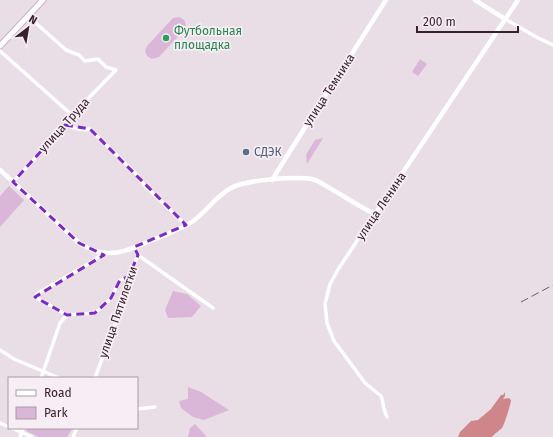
<svg xmlns="http://www.w3.org/2000/svg" width="553" height="437" font-family="'Fira Sans',sans-serif">
  <style>
    .green { fill: #dab7d8 }
    .water { fill: #ce868b }
    .lines { fill: none; stroke-linecap: round; stroke-linejoin: round }
    .secondary-casing { stroke: #c9b1bf; stroke-width: 7 }
    .minor { stroke: #fff; stroke-width: 3.5 }
    .tertiary { stroke: #fff; stroke-width: 4.5 }
    .secondary { stroke: #fff; stroke-width: 5 }
    .rail { stroke: #745a67; stroke-width: 1; stroke-dasharray: 8 4; stroke-linecap: butt }
    .marked { fill: none; stroke: #7b2cbf; stroke-width: 3; stroke-dasharray: 8 5; stroke-linejoin: round }
    .leisure-dot { fill: #2e9e5b; stroke: #f6eef4; stroke-width: 1.5 }
    .service-dot { fill: #5c6f8a; stroke: #f6eef4; stroke-width: 1.5 }
    .labels { text-anchor: middle; stroke-width: 3.5; stroke-linejoin: round; paint-order: stroke }
    .leisure-label { font-size: 12px; fill: #27864d; stroke: #f6eef4; text-anchor: start }
    .street-label { font-size: 12px; fill: #38202c; stroke: #f6eef4 }
    .service-label { font-size: 12px; fill: #4e5e75; stroke: #f6eef4; text-anchor: start }
  </style>
  <rect width="100%" height="100%" fill="#e9dee5"/>
  <!-- green -->
  <g class="green">
    <path d="M179 17 184 20 186 25 184 30 159 57 152 59 147 56 145 51 147 46 173 18Z"/>
    <path d="M420 59 427 64 418 76 412 72Z"/>
    <path d="M323 138 307 164 306 155 315 140Z"/>
    <path d="M9 186 24 200 0 227V196Z"/>
    <path d="M173 291 187 294 201 306 192 317 168 318 165 310Z"/>
    <path d="M188 387 201 392 229 410 204 420 193 417 181 408 179 401 188 399Z"/>
    <path d="M195 424 207 437H188L190 428Z"/>
    <path d="M28 428H70L72 429 67 437H39L26 431Z"/>
  </g>
  <!-- water -->
  <path class="water" d="M505 392V396L503 399 509 398 511 400C511 404 504 425 502 428 499 431 495 433 492 437H458L460 432 471 421 478 420 491 409 501 395H503Z"/>
  <g class="lines">
    <!-- secondary casing -->
    <g class="secondary-casing">
      <path id="secondary" d="M0 46 43 0"/>
    </g>
    <!-- minor -->
    <g class="minor">
      <path d="M505 19 514 24 538 38 553 45"/>
      <path d="M0 51 72 115"/>
      <path d="M65 125C74 128 81 131 90 129L137 175 145 186 186 225"/>
      <path d="M13 182 64 127 72 115 116 70 106 67 98 59 85 61 79 55 66 50 28 16"/>
      <path d="M375 214 339 268 330 284 325 304 327 323 334 341 365 383 381 396 382 399 384 409 387 417"/>
      <path d="M102 253 95 260 38 293 35 297 67 315 95 313 111 298 120 280 129 276"/>
      <path d="M138 255 213 308"/>
      <path d="M0 350 14 359 59 378"/>
      <path d="M41 378 60 323 67 315"/>
      <path d="M95 378 115 324 119 305 129 276 138 255 134 247"/>
      <path d="M137 409 155 407"/>
      <path d="M0 423 9 427"/>
      <path d="M12 428 32 437"/>
      <path d="M20 437 23 428"/>
      <path d="M73 437 77 428"/>
    </g>
    <!-- tertiary -->
    <g class="tertiary">
      <path d="M475 0 505 19"/>
      <path d="M0 170 79 243C88 248 97 253 107 253 123 254 139 245 153 240 166 234 180 230 192 222 206 212 216 196 231 188 245 180 295 176 312 179 319 181 326 186 333 190 347 198 360 207 375 214L518 0"/>
      <path d="M272 180 309 121 386 0"/>
    </g>
    <!-- secondary -->
    <use href="#secondary" class="secondary"/>
    <!-- rail -->
    <path class="rail" d="M521 302 553 285"/>
  </g>
  <!-- marked area -->
  <path class="marked" d="M65 125 90 129 186 225 134 247 138 255 129 276 120 280 111 298 95 313 67 315 35 297 104 255 79 243 13 182Z"/>
  <!-- markers -->
  <circle class="leisure-dot" cx="166" cy="38" r="4"/>
  <circle class="service-dot" cx="246" cy="152" r="4"/>
  <g class="labels">
    <!-- leisure labels -->
    <g class="leisure-label">
      <text x="174" y="35">Футбольная<tspan x="174" dy="14">площадка</tspan></text>
    </g>
    <!-- street labels -->
    <g class="street-label">
      <text transform="translate(329 90) rotate(-57)" y="4">улица Темника</text>
      <text transform="translate(64 125) rotate(-48)" y="4">улица Труда</text>
      <text transform="translate(381 206) rotate(-56)" y="4">улица Ленина</text>
      <text transform="translate(118 312) rotate(-71)" y="4">улица Пятилетки</text>
    </g>
    <!-- service labels -->
    <g class="service-label">
      <text x="254" y="156">СДЭК</text>
    </g>
  </g>
  <!-- legend -->
  <rect x="8" y="377" width="130" height="52" fill="#f6eef4" stroke="#aa9ca4"/>
  <rect x="16" y="390" width="20" height="6" fill="#ffffff" stroke="#aa9ca4"/>
  <text x="44" y="397" font-size="12" fill="#38202c">Road</text>
  <rect x="16" y="407" width="20" height="12" fill="#dab7d8" stroke="#aa9ca4"/>
  <text x="44" y="417" font-size="12" fill="#38202c">Park</text>
  <!-- north arrow -->
  <g transform="translate(28 28) rotate(31)" stroke="#f6eef4" stroke-width="3" paint-order="stroke">
  <path d="M0-3L7 15L0 10L-7 15Z" fill="#38202c"/>
  <text y="-6" font-size="11" font-weight="bold" text-anchor="middle" fill="#38202c">N</text>
  </g>
  <!-- scale -->
  <path d="M417 26v6h101v-6" fill="none" stroke="#38202c" stroke-width="2"/>
  <text x="423" y="26" font-size="12" fill="#38202c" stroke="#f6eef4" stroke-width="3" paint-order="stroke">200 m</text>
</svg>
